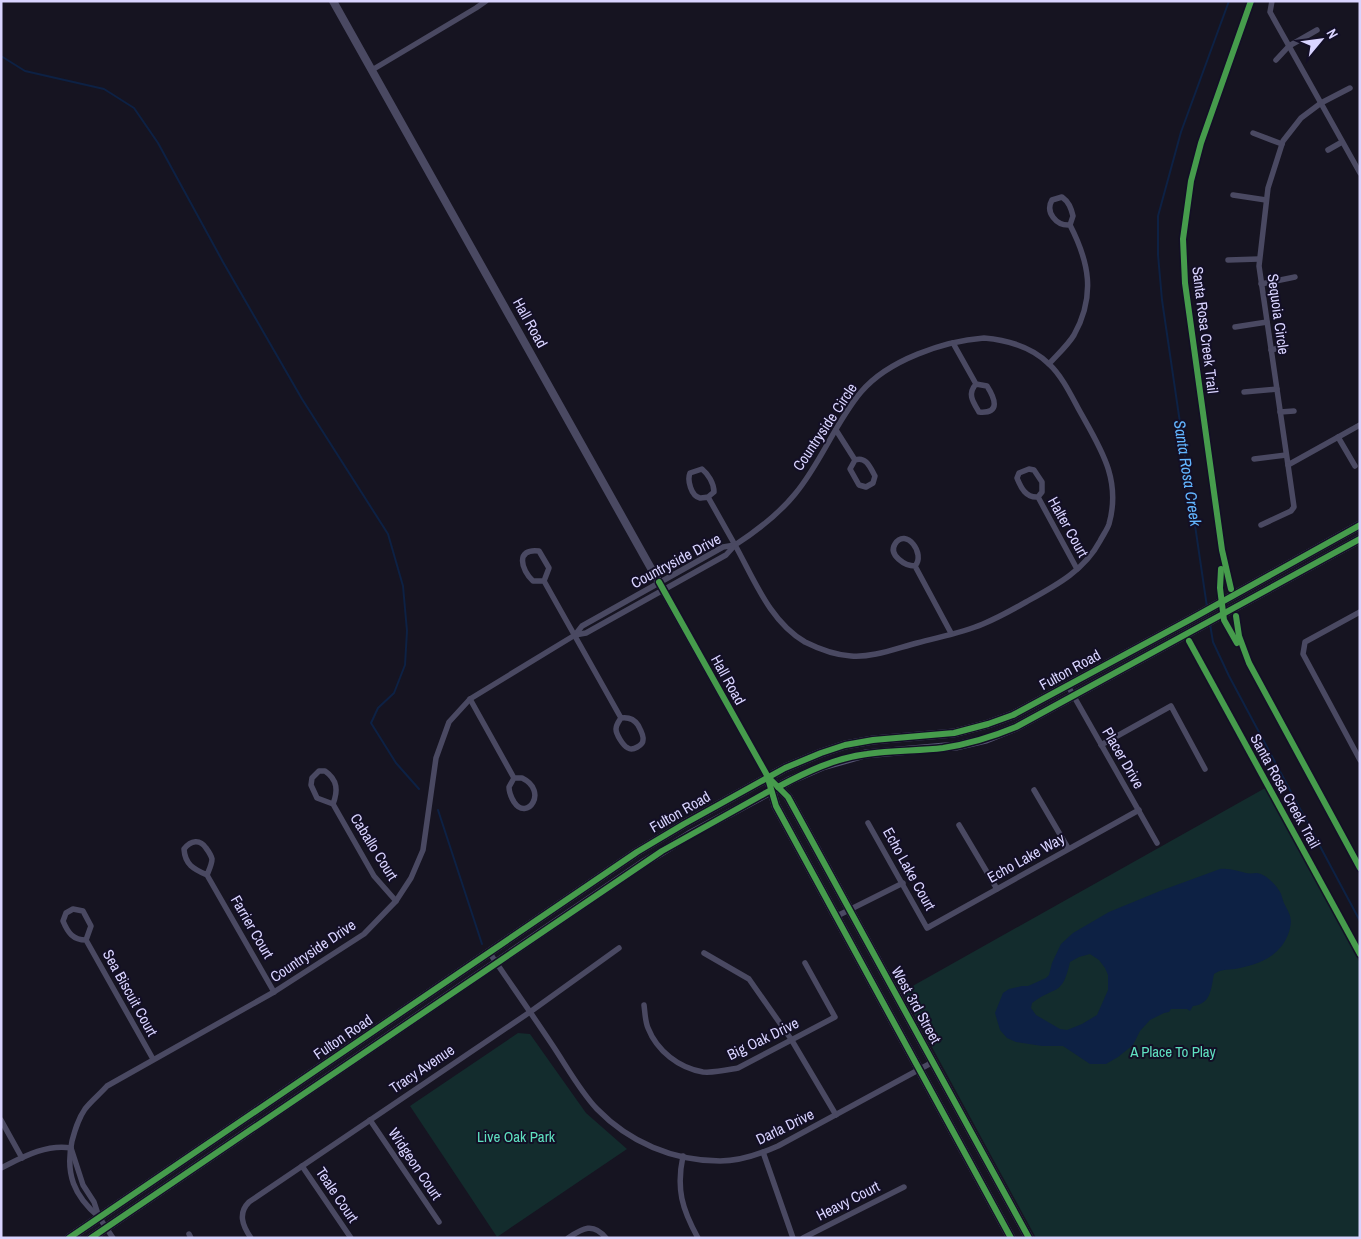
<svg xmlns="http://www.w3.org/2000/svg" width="1361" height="1239" font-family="'Archivo Narrow',sans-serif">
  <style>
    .green { fill: #132c2d }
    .water { fill: #0d2144; fill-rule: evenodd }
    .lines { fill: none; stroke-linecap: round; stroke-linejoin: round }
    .stream { stroke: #0d2144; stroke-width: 2 }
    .minor { stroke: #4a4962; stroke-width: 5.5 }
    .tertiary { stroke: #4a4962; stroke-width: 8 }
    .secondary { stroke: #575674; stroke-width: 9 }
    .cycleway-casing { stroke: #130f26; stroke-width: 9 }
    .cycleway { stroke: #469c4c; stroke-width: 6 }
    .labels { text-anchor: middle; stroke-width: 4; stroke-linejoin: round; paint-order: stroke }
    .street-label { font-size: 15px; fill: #d9d4ff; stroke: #130f26 }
    .park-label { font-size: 15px; fill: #5fe0c0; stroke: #130f26 }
    .water-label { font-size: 16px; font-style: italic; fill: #62b6ff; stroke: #130f26 }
  </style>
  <rect width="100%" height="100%" fill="#161421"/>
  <!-- green -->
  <g class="green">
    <path d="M1267 787 1360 963V1238H1036L902 992Z"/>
    <path d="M518 1033 530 1034 586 1113 627 1149 497 1237 410 1106Z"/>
  </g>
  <!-- water -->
  <path class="water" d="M1220 869C1230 868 1237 871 1246 873 1250 874 1253 873 1257 873 1265 874 1274 883 1278 889 1282 894 1282 898 1284 903 1290 915 1293 918 1289 932 1281 956 1259 965 1235 969 1227 970 1221 969 1214 974 1211 989 1211 1004 1193 1006L1190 1011 1187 1009H1171L1169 1012 1164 1013 1150 1020 1140 1031 1133 1045 1118 1057 1106 1064H1090L1063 1046H1042L1016 1042 1007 1038 1000 1030 995 1013 1003 993 1009 989 1022 986H1028L1046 978 1049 975 1052 963 1061 944 1073 933 1109 912 1160 891ZM1090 954 1099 960 1105 968 1108 975V990L1097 1015 1082 1024 1067 1030 1060 1029 1036 1015 1031 1008 1032 1003C1056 985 1062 997 1070 962L1079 957Z"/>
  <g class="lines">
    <!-- stream -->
    <g class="stream">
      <path d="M1 56 25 71 104 89 134 108 158 143 223 262 302 399 388 534 403 586 407 631 405 665 394 693 378 708 371 723 396 763 419 789"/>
      <path d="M1207 607 1162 300 1158 255V216L1181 132 1229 1"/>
      <path d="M1210 624 1213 642 1229 676 1360 921"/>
      <path d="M438 810 482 944"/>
    </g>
    <!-- minor -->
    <g class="minor">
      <path d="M1272 1 1270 12 1360 173"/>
      <path d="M1276 60 1289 46 1317 30"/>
      <path d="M372 70 476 8 486 1"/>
      <path d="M1350 88 1321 103 1301 118 1283 141 1268 188 1259 266 1288 465 1360 425"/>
      <path d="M1253 133 1282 144"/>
      <path d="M1328 150 1342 142"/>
      <path d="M1233 195 1266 200"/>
      <path d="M1228 260 1259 259"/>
      <path d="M1261 284 1295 277"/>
      <path d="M1235 327 1267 322"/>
      <path d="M984 338C1007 340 1032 347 1049 364 1061 375 1070 393 1078 408 1099 446 1122 478 1109 524 1107 530 1103 535 1100 541 1084 571 1055 586 1026 602 1012 610 997 618 983 624 962 633 939 637 917 643 897 648 872 658 851 656 835 655 819 649 805 642 770 622 754 579 735 545 758 530 778 515 795 494 821 463 835 423 861 392 888 360 944 341 984 338Z"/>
      <path d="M953 343 976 384C967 394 973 402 979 412 1002 414 994 397 987 386L976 384"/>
      <path d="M1271 350 1287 346"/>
      <path d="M1049 364C1057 355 1068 345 1074 335 1096 295 1089 262 1070 225L1073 216C1071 208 1069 202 1062 197L1052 200C1045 212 1056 226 1070 225"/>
      <path d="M1244 392 1277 389"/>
      <path d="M1280 412 1294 411"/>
      <path d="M836 430 855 460 850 469 859 485 866 487 873 483 875 476C870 467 866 456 855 460"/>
      <path d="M1338 437 1355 466"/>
      <path d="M1254 459 1286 455"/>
      <path d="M708 497C708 497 701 498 700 498 691 496 687 480 690 473L702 469C708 474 714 483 714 492L708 497 735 545"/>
      <path d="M1038 497C1026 498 1021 488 1017 478L1019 473 1029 469 1034 470 1042 482V492L1038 497 1077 569"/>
      <path d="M1261 525 1291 511 1294 507 1288 465"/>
      <path d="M915 566C905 566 888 555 895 544 906 527 926 554 915 566L951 633"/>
      <path d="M544 581H533C521 570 515 548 539 551L549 568 544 581 621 718C619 721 616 725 616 729 616 734 623 746 628 748 633 751 643 745 643 740 644 735 640 729 638 725 634 719 628 717 621 718"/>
      <path d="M1360 612 1305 642 1303 654 1360 760"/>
      <path d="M575 635 582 626 723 547 735 545"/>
      <path d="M1068 686 1157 843"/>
      <path d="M470 699 514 778 509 787C509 793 511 797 514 802 527 822 549 791 522 778H514"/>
      <path d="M1101 745 1171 706 1205 769"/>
      <path d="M1034 790 1068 848"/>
      <path d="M333 804 317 798 311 785 312 778 319 771H325C338 780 338 791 333 804L374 876 396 901"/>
      <path d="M868 823 927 928 1139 810"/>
      <path d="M959 825 997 889"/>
      <path d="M207 875C194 869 185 865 184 849 191 840 200 839 206 848 209 852 211 855 212 859 212 864 209 870 207 875L274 992"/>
      <path d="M837 916 903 883"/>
      <path d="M86 940C73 940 68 933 63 921L66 913 73 909 83 911 91 926 86 940 153 1059"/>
      <path d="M489 952C510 983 531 1013 551 1043 566 1065 579 1090 597 1109 629 1142 673 1161 720 1161 740 1161 760 1154 778 1146L933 1062"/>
      <path d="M704 953 749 979 791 1039 836 1115"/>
      <path d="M644 1005C645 1012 645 1021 648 1028 657 1051 679 1068 703 1072 715 1073 727 1070 738 1068L835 1017 805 963"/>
      <path d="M1 1120 22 1158"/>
      <path d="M370 1120 439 1222"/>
      <path d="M71 1148 83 1185 94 1202 99 1217 113 1238"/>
      <path d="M763 1152 793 1238"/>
      <path d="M683 1156C676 1189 682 1209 698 1238"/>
      <path d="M302 1166 351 1238"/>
      <path d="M1 1168C23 1157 46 1144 71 1148"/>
      <path d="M99 1217C74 1196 65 1174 72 1141 75 1130 78 1119 85 1109 91 1101 100 1094 107 1086L274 992 364 934 396 901 411 878 423 850 436 758 449 722 470 699 575 635 586 633 726 555 735 545"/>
      <path d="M189 1234 191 1238"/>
      <path d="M251 1238C242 1225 238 1213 249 1202L530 1012 619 948"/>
      <path d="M568 1238C583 1228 593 1222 606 1238"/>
      <path d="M803 1238 904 1187"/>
    </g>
    <!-- tertiary -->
    <path class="tertiary" d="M333 1 768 777"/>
    <!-- secondary -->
    <g class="secondary">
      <path d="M774 783 788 797 1029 1238"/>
      <path d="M770 785 776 806 1011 1238"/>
      <path d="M69 1238 637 852 684 824 785 768 821 753 845 745 873 740 954 733 988 724 1013 715 1191 619 1360 525"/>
      <path d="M91 1238 645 862 689 835 791 780 823 766 865 754 956 746 986 739 1016 727 1360 539"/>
    </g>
    <!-- cycleway casing -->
    <g class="cycleway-casing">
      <g id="cycleway">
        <path d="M1221 569 1220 588 1224 620 1237 643"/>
        <path d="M659 582 768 777 788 797 1029 1238"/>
        <path d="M1231 589 1222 550 1185 283 1183 239 1191 181 1201 143 1251 1"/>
        <path d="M1236 616 1239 636 1249 663 1360 868"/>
        <path d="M1189 641 1360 954"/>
        <path d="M769 782 776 806 1011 1238"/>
        <path d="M778 787C806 772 835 758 867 754 892 750 918 751 943 748 969 744 992 737 1016 727L1360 539"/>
        <path d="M69 1238 637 852 684 824 785 768 821 753 845 745 873 740 954 733 988 724 1013 715 1191 619 1360 525"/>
        <path d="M91 1238 662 851 771 790"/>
      </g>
    </g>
    <!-- cycleway -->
    <use href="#cycleway" class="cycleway"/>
  </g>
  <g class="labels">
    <!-- street labels -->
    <g class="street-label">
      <text transform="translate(1278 314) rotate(82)" y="5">Sequoia Circle</text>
      <text transform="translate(530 323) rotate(61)" y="5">Hall Road</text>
      <text transform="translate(1205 330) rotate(83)" y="5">Santa Rosa Creek Trail</text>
      <text transform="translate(825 427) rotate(-56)" y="5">Countryside Circle</text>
      <text transform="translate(1068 527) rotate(61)" y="5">Halter Court</text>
      <text transform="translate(676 561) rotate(-28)" y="5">Countryside Drive</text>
      <text transform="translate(1070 670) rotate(-29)" y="5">Fulton Road</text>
      <text transform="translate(728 680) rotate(61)" y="5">Hall Road</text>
      <text transform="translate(1123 758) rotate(60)" y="5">Placer Drive</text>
      <text transform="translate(1285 791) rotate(61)" y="5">Santa Rosa Creek Trail</text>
      <text transform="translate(680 812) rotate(-30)" y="5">Fulton Road</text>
      <text transform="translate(374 847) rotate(58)" y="5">Caballo Court</text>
      <text transform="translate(1026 858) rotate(-29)" y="5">Echo Lake Way</text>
      <text transform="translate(909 869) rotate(61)" y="5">Echo Lake Court</text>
      <text transform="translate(252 927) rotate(60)" y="5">Farrier Court</text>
      <text transform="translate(313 951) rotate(-34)" y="5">Countryside Drive</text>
      <text transform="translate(130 993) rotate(61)" y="5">Sea Biscuit Court</text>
      <text transform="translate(916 1005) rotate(61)" y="5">West 3rd Street</text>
      <text transform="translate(343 1037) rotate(-34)" y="5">Fulton Road</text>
      <text transform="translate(763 1039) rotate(-26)" y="5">Big Oak Drive</text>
      <text transform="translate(422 1069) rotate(-34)" y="5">Tracy Avenue</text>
      <text transform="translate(785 1127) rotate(-26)" y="5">Darla Drive</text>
      <text transform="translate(415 1164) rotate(56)" y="5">Widgeon Court</text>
      <text transform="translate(337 1195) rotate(56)" y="5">Teale Court</text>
      <text transform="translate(848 1201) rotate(-27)" y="5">Heavy Court</text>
    </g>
    <!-- park labels -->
    <g class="park-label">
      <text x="1173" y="1057">A Place To Play</text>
      <text x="516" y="1142">Live Oak Park</text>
    </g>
    <!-- water labels -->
    <g class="water-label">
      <text transform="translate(1188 473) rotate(81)" y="6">Santa Rosa Creek</text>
    </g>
  </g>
  <!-- border -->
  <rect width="1361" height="1239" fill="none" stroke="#d9d4ff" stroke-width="5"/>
  <!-- north arrow -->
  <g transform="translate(1321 40) rotate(61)" stroke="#130f26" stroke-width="4" paint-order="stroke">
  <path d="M0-4L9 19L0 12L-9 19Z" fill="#d9d4ff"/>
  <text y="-8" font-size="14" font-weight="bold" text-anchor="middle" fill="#d9d4ff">N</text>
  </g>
</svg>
